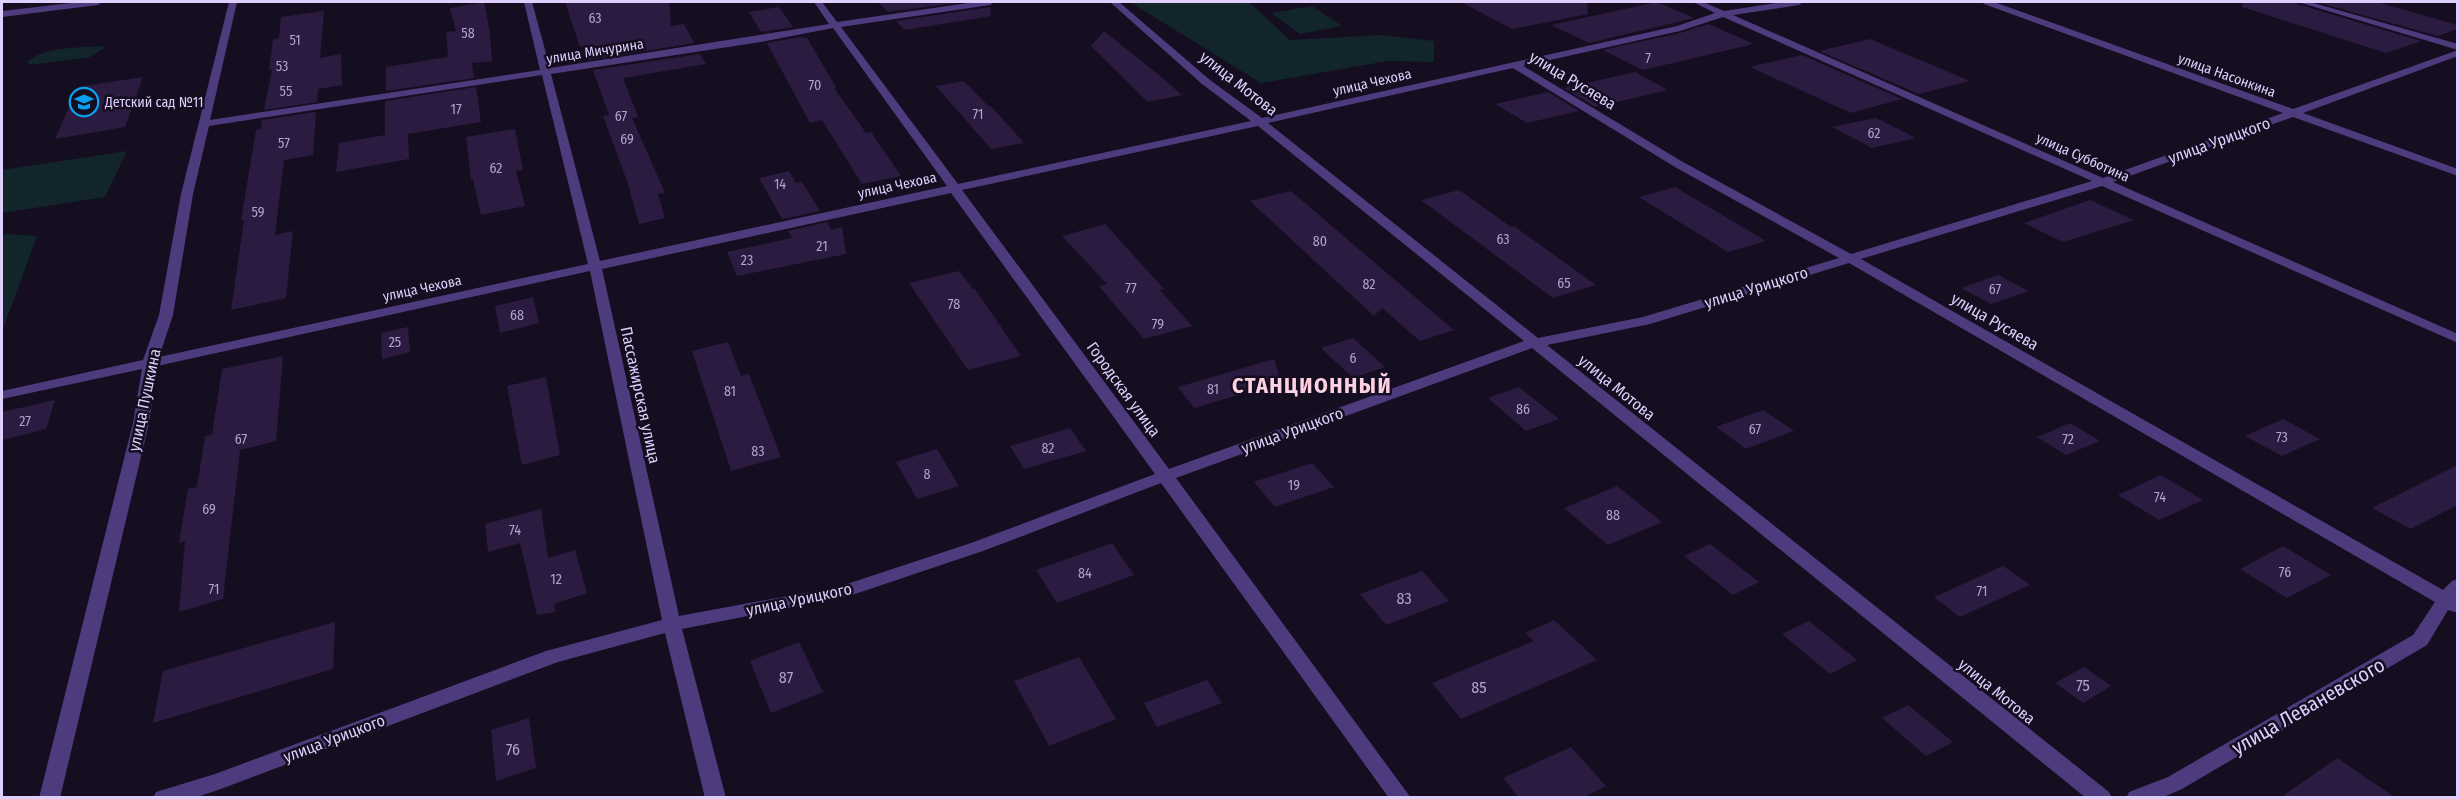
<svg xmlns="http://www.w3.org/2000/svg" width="2459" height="799" font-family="'Fira Sans Condensed',sans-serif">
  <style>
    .green { fill: #11252a }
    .building { fill: #2b1b40 }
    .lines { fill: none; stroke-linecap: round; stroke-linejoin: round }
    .minor { fill: #4d3b7d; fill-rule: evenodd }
    .labels { text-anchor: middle; stroke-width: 5; stroke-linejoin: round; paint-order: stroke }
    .number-label { font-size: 14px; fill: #b2a2ce }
    .far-street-label { font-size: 14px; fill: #dfcffd; stroke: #150e20 }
    .far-poi-label { font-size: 14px; fill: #dfcffd; stroke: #150e20; text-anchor: start }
    .street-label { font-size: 16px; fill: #dfcffd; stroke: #150e20 }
    .near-number-label { font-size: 16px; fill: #b2a2ce }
    .near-street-label { font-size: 20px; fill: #dfcffd; stroke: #150e20 }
    .district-label { font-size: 22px; font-weight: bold; letter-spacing: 1.5px; fill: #fdd1e2; stroke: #150e20 }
  </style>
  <rect width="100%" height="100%" fill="#150e20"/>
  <!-- green -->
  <g class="green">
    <path d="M1130 2H1249L1290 40 1382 35 1434 41V62L1388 61 1261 83Z"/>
    <path d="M1312 6 1342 26 1300 34 1271 13Z"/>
    <path d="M103 46 104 48 90 57 31 65 27 62C45 46 80 48 103 46Z"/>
    <path d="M127 151 105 197 2 213V170Z"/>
    <path d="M6 234 37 236 2 332V235Z"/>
  </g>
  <!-- building -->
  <g class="building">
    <path d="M484 2 490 34 492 61 472 63 474 78 386 91V67L448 57 446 32 456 31 450 8Z"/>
    <path d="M565 2H669L671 26 684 24 694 43 589 60 584 46 580 47Z"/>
    <path d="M878 2H963L888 12Z"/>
    <path d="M1461 2H1587L1588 14 1512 29Z"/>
    <path d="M1657 2 1694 18 1589 43 1551 25Z"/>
    <path d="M2243 2H2296L2297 4 2421 41 2386 53 2242 7Z"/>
    <path d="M2316 2H2377L2457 25V29L2438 36Z"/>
    <path d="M779 7 793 27 761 32 749 12Z"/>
    <path d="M990 7 991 16 905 30 896 21Z"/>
    <path d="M324 11 320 58 341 54 342 85 318 89 317 102 264 110 272 70H269L273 39 279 38 281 17Z"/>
    <path d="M1709 24 1754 44 1643 70 1603 50 1680 33Z"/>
    <path d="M1104 31 1160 76 1182 95 1148 102 1091 46Z"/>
    <path d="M800 37 807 38 836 87 834 88 866 133 871 132 901 176 862 184 822 120 810 123 767 43Z"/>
    <path d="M1870 39 1970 81 1919 94 1819 51Z"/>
    <path d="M700 54 706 64 623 78 638 117 632 118 665 193 658 194 665 218 639 224 627 181 603 116 609 115 593 70Z"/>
    <path d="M1802 55 1902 99 1851 113 1750 67Z"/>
    <path d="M1635 72 1668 90 1595 107 1564 88Z"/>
    <path d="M143 77 125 127 55 139 78 87Z"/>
    <path d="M964 81 988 106H991L1024 143 991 149 936 86Z"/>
    <path d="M476 87 481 122 408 134 409 159 336 172 339 143 385 135V101Z"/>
    <path d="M1548 92 1579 111 1527 123 1495 104Z"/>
    <path d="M316 112 313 155 284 160 275 235 293 231 286 298 231 310 244 220H241L256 130 261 129 262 120Z"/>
    <path d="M1876 118 1916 138 1872 148 1832 127Z"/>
    <path d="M515 129 523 170 516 171 525 206 481 215 473 179 471 180 466 137Z"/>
    <path d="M789 171 796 183 802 182 820 211 782 219 759 178Z"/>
    <path d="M1675 187 1766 241 1728 252 1639 197Z"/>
    <path d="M1459 190 1511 227 1514 226 1596 285 1553 298 1421 200Z"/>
    <path d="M1291 191 1382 269 1454 330 1420 341 1382 308 1374 316 1250 201Z"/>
    <path d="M2090 200 2134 220 2063 242 2024 223Z"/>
    <path d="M827 222 831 230 842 227 846 254 737 276 727 252 792 238 788 231Z"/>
    <path d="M1105 224 1164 289 1160 290 1192 326 1144 339 1099 286 1107 284 1062 236Z"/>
    <path d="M959 271 973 289H975L1021 356 968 370 909 283Z"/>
    <path d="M1998 275 2029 291 1991 304 1961 288Z"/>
    <path d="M533 297 539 323 500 333 495 306Z"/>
    <path d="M408 327 410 352 382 359 381 333Z"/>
    <path d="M1353 338 1385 367 1353 378 1321 348Z"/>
    <path d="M728 342 741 376 749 374 781 457 731 471 692 351Z"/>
    <path d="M283 356 276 441 240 450 223 599 179 612 185 541 179 543 188 489 197 487 205 436 212 435 222 369Z"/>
    <path d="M1274 359 1281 382 1194 408 1178 387Z"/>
    <path d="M546 377 560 455 522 465 507 386Z"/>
    <path d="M1519 387 1559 419 1526 431 1488 398Z"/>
    <path d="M55 400 46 429 2 440V412Z"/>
    <path d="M1763 410 1794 431 1746 449 1716 427Z"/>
    <path d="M2283 419 2320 439 2282 456 2245 436Z"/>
    <path d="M2070 423 2100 441 2066 455 2037 437Z"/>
    <path d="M1070 428 1086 451 1024 469 1010 446Z"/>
    <path d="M937 449 959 486 917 499 896 462Z"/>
    <path d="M1312 463 1334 487 1275 507 1254 482Z"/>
    <path d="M2457 465V505L2411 529 2372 508Z"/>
    <path d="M2161 475 2203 500 2159 520 2118 495Z"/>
    <path d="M1617 486 1662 522 1608 545 1564 508Z"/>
    <path d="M541 509 548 558 575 550 587 593 554 604 555 612 537 615 520 543 488 552 485 524Z"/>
    <path d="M1112 543 1134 575 1057 603 1036 570Z"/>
    <path d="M1710 544 1759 582 1733 595 1684 556Z"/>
    <path d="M2283 546 2331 575 2287 598 2240 569Z"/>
    <path d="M2003 566 2030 585 1960 617 1934 597Z"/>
    <path d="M1422 571 1449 601 1386 625 1360 594Z"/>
    <path d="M1554 620 1597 660 1461 719 1432 683 1534 641 1525 633Z"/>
    <path d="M1809 621 1857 660 1830 674 1782 634Z"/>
    <path d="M335 622 333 669 153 723 163 671Z"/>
    <path d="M799 642 823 692 771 713 750 661Z"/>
    <path d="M1079 657 1116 719 1049 746 1014 681Z"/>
    <path d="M2084 667 2111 686 2083 703 2055 683Z"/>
    <path d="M1207 680 1222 703 1157 727 1144 703Z"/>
    <path d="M1908 705 1953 742 1926 756 1882 718Z"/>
    <path d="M529 718 536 768 496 781 491 730Z"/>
    <path d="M1571 747 1606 786 1582 798H1519L1503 778Z"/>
    <path d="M2337 758 2396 798H2280Z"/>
  </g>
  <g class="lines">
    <!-- minor -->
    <g class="minor">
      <path d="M80 2H102L98 5 2 17V11Z"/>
      <path d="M229 2H237L210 120 540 70 524 2H532L550 68 829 24 814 2H822L837 22 975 2H994L990 5 841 27 958 184 1251 121 1202 84 1110 2H1119L1210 80 1262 118 1677 26 1715 13 1693 2H1703L1724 11 1784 2H1803L1799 5 1733 15 2103 178 2283 113 1984 4 1983 2H1994L2293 109 2458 50V56L2303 113 2458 169V176L2293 117 2113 182 2458 334V343L2102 186 1861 259 2443 590 2452 581 2458 579V613L2448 610 2427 645 2182 789 2161 798H2126L2129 792 2168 777 2413 635 2435 602 1849 263 1650 324 1547 345 2109 792 2112 798H2086L1532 348 1176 478 1411 798H1389L1161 483 983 551 849 596 682 629 726 798H705L665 633 558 662 218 790 194 798H153L156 792 215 774 546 651 662 620 590 271 157 366 149 423 60 798H39L133 423 142 369 2 399V391L143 360 159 315 181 194ZM1723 17 2092 181 1851 254 1683 162 1523 66 1680 31ZM833 28 947 186 600 261 551 74 761 42ZM1513 68 1675 167 1839 258 1643 317 1538 338 1268 123ZM542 75 588 264 159 357 173 315 193 194 209 126ZM1258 126 1524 341 1169 469 962 190ZM951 193 1155 474 971 543 841 586 679 616 602 269Z"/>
      <path d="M2298 2H2310L2458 44V50Z"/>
    </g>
  </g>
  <!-- icons -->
  <defs>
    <g id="school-ring" transform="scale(1.5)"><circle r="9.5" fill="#150e20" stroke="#09a1ee" stroke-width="1.5"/><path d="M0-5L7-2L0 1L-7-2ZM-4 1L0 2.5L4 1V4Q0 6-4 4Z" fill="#09a1ee"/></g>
  </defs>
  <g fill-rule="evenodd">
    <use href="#school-ring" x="84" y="102"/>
  </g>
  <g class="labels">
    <!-- number labels -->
    <g class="number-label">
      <text x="595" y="23">63</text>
      <text x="468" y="38">58</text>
      <text x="295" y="45">51</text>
      <text x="1648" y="63">7</text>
      <text x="282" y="71">53</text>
      <text x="815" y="90">70</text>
      <text x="286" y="96">55</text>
      <text x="456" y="114">17</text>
      <text x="978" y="119">71</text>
      <text x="621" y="121">67</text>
      <text x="1874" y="138">62</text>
      <text x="627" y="144">69</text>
      <text x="284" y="148">57</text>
      <text x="496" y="173">62</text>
      <text x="780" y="189">14</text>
      <text x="258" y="217">59</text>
      <text x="1503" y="244">63</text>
      <text x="1320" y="246">80</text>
      <text x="822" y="251">21</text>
      <text x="747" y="265">23</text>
      <text x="1564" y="288">65</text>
      <text x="1369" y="289">82</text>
      <text x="1131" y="293">77</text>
      <text x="1995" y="294">67</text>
      <text x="954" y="309">78</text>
      <text x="517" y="320">68</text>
      <text x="1158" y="329">79</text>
      <text x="395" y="347">25</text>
      <text x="1353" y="363">6</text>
      <text x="1213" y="394">81</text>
      <text x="730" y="396">81</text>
      <text x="1523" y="414">86</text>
      <text x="25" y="426">27</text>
      <text x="1755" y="434">67</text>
      <text x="2282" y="442">73</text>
      <text x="241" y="444">67</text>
      <text x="2068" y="444">72</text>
      <text x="1048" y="453">82</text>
      <text x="758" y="456">83</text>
      <text x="927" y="479">8</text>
      <text x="1294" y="490">19</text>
      <text x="2160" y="502">74</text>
      <text x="209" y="514">69</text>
      <text x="1613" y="520">88</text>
      <text x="515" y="535">74</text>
      <text x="2285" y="577">76</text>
      <text x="1085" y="578">84</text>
      <text x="556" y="584">12</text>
      <text x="214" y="594">71</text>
      <text x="1982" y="596">71</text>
    </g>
    <!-- far-street labels -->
    <g class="far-street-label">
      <text transform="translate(595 51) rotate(-9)" y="5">улица Мичурина</text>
      <text transform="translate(2227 75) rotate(20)" y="5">улица Насонкина</text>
      <text transform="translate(1372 82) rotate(-13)" y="5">улица Чехова</text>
      <text transform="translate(2083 157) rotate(24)" y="5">улица Субботина</text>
      <text transform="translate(897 185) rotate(-12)" y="5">улица Чехова</text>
      <text transform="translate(422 288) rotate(-12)" y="5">улица Чехова</text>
    </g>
    <!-- far-poi labels -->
    <g class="far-poi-label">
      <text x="105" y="107">Детский сад №11</text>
    </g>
    <!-- street labels -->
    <g class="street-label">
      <text transform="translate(1573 80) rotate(31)" y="6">улица Русяева</text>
      <text transform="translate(1239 83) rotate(38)" y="6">улица Мотова</text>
      <text transform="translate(2219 140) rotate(-20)" y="6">улица Урицкого</text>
      <text transform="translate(1756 287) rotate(-17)" y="6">улица Урицкого</text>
      <text transform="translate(1995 321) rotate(30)" y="6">улица Русяева</text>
      <text transform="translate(1617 387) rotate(39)" y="6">улица Мотова</text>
      <text transform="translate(1124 389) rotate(54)" y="6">Городская улица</text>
      <text transform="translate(641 395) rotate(78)" y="6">Пассажирская улица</text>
      <text transform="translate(144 400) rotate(-78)" y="6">улица Пушкина</text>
      <text transform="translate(1292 430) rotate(-20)" y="6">улица Урицкого</text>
      <text transform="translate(799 599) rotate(-12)" y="6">улица Урицкого</text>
      <text transform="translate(1997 691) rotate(39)" y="6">улица Мотова</text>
      <text transform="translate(334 738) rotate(-21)" y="6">улица Урицкого</text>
    </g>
    <!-- near-number labels -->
    <g class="near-number-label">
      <text x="1404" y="604">83</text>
      <text x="786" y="683">87</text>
      <text x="2083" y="691">75</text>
      <text x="1479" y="693">85</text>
      <text x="513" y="755">76</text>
    </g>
    <!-- near-street labels -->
    <g class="near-street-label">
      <text transform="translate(2308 706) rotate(-30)" y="7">улица Леваневского</text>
    </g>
    <!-- district labels -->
    <g class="district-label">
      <text x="1312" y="393">СТАНЦИОННЫЙ</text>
    </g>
  </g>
  <!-- border -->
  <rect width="2459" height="799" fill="none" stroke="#dfcffd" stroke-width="6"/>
</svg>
